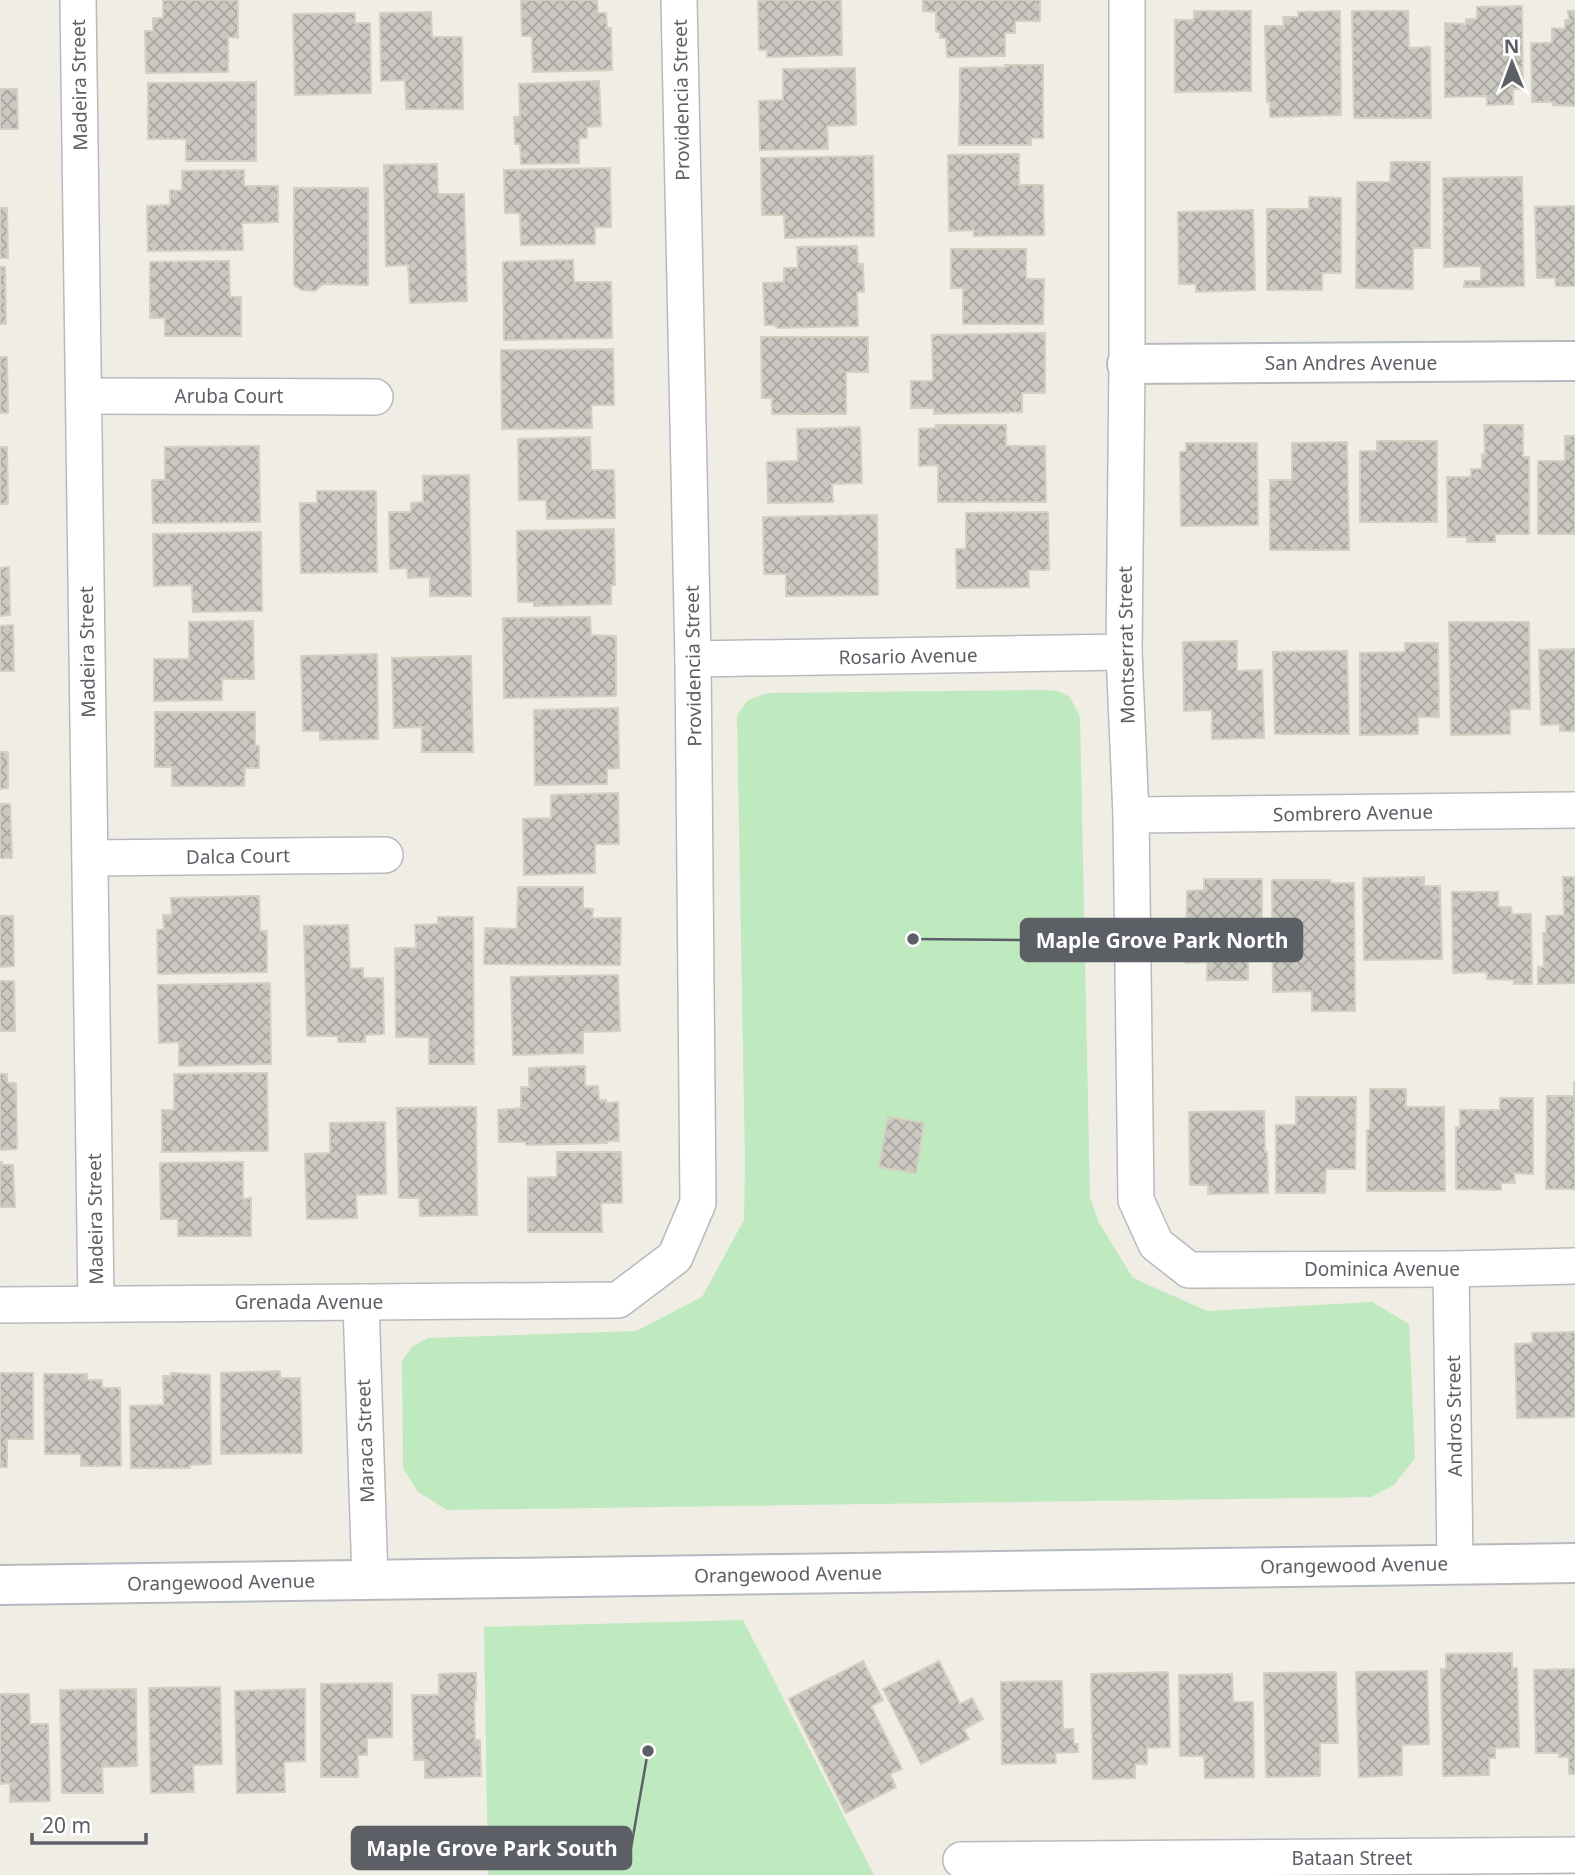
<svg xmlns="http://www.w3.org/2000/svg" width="1575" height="1875" font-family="'Noto Sans',sans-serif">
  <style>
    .green { fill: #bfe9be }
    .building { fill: url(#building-cross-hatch); stroke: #d5cfc2; stroke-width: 2 }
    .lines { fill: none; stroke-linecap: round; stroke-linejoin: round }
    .minor-casing { stroke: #b6babf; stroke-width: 38 }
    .tertiary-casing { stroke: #b6babf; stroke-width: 42 }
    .minor { stroke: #fff; stroke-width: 35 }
    .tertiary { stroke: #fff; stroke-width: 38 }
    .labels { text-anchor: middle; stroke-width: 5; stroke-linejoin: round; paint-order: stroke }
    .street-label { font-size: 19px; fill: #5c6066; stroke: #fff }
    .leader { fill: none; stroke: #5c6066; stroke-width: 2.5 }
    .callout-dot { fill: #5c6066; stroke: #fff; stroke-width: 2.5 }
    .callout { fill: #5c6066; stroke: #5c6066; stroke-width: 2.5 }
    .callout-label { font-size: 21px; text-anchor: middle; font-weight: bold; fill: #fff }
  </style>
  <defs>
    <pattern id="building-cross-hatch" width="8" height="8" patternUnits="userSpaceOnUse" patternTransform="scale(1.75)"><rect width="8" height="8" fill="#cbc8c1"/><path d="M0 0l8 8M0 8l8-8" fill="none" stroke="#a8a6a1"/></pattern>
  </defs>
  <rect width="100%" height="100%" fill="#f0ede4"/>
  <!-- green -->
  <g class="green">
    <path d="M1043 690 1057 691 1070 697 1080 717 1090 1197 1098 1221 1133 1278 1207 1311 1372 1302 1409 1324 1415 1458 1394 1485 1371 1497 447 1510 418 1492 403 1468 402 1361 412 1347 428 1338 636 1331 702 1297 744 1220 745 1161 737 716 747 701 767 693Z"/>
    <path d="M743 1620 874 1875H488L484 1627Z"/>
  </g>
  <!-- building -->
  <g class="building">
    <path d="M163 0H238V38L228 37V72L146 73 145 31H153V18H163Z"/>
    <path d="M521 0H597L598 13H606L607 28H611L612 70 533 72 532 36H522Z"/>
    <path d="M758 0H841L842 55 767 57V50H759Z"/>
    <path d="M923 0H1040V21H1015V33H1005V56L947 57 946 38H940V32H936V12L923 11Z"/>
    <path d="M1522 6 1523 89H1513V104L1487 105V96L1445 97V23L1466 24V19H1477V7Z"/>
    <path d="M1194 11H1251V91L1175 92V20H1194Z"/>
    <path d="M1340 11 1341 115 1270 117V102H1267L1265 26H1284L1283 17H1298V12Z"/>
    <path d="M1352 11H1408L1409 48 1430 47 1431 118H1354Z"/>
    <path d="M1568 11H1575V106L1553 105V102H1532L1531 43H1552V28L1565 29V20H1569Z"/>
    <path d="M431 12 432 37H462L463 109H406L405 80 381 81 380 13Z"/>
    <path d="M355 13V23H370L371 93 295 95 293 14Z"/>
    <path d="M1005 65H1043V138H1031V145H959L960 68 1006 67Z"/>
    <path d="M855 68 856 125 827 126 828 149 760 150 759 101 783 100V69Z"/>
    <path d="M599 81 601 126 587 127V138H579V163L521 164 520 144H515L514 117H520L519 84Z"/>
    <path d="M256 82V161H186V139H148V83Z"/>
    <path d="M0 89H17L18 129H0Z"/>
    <path d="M1019 154V185H1043L1044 235 974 236V230L949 231 948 155Z"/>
    <path d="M873 156 874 236 785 238 784 215H762L761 158Z"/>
    <path d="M1391 162H1430V248H1413V289L1356 288 1357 182H1390Z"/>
    <path d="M437 164 438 194H464L467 301 410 303 408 265 386 266 384 165Z"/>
    <path d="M610 168 611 227H595V244L521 245 520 213H505L504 170Z"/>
    <path d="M244 170V186H278V222L242 223 243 250 148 251 147 206 170 205V190L182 191V171Z"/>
    <path d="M1522 177 1524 286 1464 287 1465 281H1481V266L1444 267 1443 178Z"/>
    <path d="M294 188H368V285L323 284 315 291 302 290 294 285Z"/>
    <path d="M1309 197 1341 198V273H1322V290H1267V209H1309Z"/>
    <path d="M1575 206V286H1556L1555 278H1537L1535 207Z"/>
    <path d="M0 208H7L8 258H0Z"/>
    <path d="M1253 210 1255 290 1196 292V284H1179L1178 212Z"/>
    <path d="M857 246 858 264H863L864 292H857L858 326 776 328V325H765L763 283 784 282V268H798L797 247Z"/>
    <path d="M951 249H1026V279H1044L1043 324H963V288H951Z"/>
    <path d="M573 260 574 282H611L612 338 504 340 503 262Z"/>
    <path d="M229 261 230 297H241V336H165V318H150V262Z"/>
    <path d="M0 267H5L6 324H0Z"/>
    <path d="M1045 333V393H1022V412L934 414V408H911V381H933L932 335Z"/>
    <path d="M761 337H868V372H846V414H772V398H762Z"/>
    <path d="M613 349 614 405H591L592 428 502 429 501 350Z"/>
    <path d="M0 357H7L8 413H0Z"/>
    <path d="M936 425H1006V446H1045L1046 502H938V465L919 466V429L936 428Z"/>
    <path d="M1484 425H1523V457H1529V534H1495V542H1467V537H1448L1447 477H1471V469H1482V454H1485Z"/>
    <path d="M860 427 862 483 832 484 833 502 768 503 767 462 798 461 797 429Z"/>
    <path d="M1565 436H1575V534H1538V461H1565Z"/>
    <path d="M590 437 591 470H614L615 518 547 519 546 500H519L518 439Z"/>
    <path d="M1377 441H1437V522H1360V451H1377Z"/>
    <path d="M1347 442 1349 550H1270V480H1292V443Z"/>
    <path d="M1186 443H1257L1258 525 1181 526 1180 452 1186 451Z"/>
    <path d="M259 446 260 522 153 523 152 480H165V447Z"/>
    <path d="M0 447H7L8 504H0Z"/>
    <path d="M469 475 471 596H430V577L408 578 407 568 390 569 389 512H411V503L423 502V476Z"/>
    <path d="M317 491H376L377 572 301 573 300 503H317Z"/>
    <path d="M1048 512 1049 570H1028L1029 587 957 588 956 549H966V513Z"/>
    <path d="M877 515 878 595 786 596V574H764L763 517Z"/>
    <path d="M614 529 615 585H611V604L534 606V602H518L517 531Z"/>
    <path d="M261 532 262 611 193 612 192 585 154 586 153 534Z"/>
    <path d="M9 567 10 615 0 616V568Z"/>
    <path d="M590 617 591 635 616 636V696L504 698 503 618Z"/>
    <path d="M253 621 254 679H222V700L154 701V659H189V622Z"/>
    <path d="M1449 622H1529L1530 709H1510V734L1451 735Z"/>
    <path d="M13 625 14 671H0V626Z"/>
    <path d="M1237 641V671L1262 670 1264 738 1212 739V710L1184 711 1183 642Z"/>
    <path d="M1405 643H1438L1439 717H1418V734L1360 735V653L1405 652Z"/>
    <path d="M1575 649V731H1560V724L1541 725 1539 650Z"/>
    <path d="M1347 651 1349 734H1275L1273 652Z"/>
    <path d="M377 654 378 739 320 740V731H303L301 656Z"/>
    <path d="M471 656 473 752H422V727L394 728 392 658Z"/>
    <path d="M618 708 619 768 607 769V784L535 785 534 710Z"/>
    <path d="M155 712H255V746H259V768H245L244 786H172V767H155Z"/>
    <path d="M0 752H8V788L0 789Z"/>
    <path d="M618 793 619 844H595V873L524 875 523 819 551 818V795Z"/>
    <path d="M0 804H10L12 858H0Z"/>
    <path d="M1424 877V886H1440L1442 959 1364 960 1363 878Z"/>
    <path d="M1563 877H1575V983L1538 984V967H1544L1543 933H1546V916L1564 915Z"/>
    <path d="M1204 879H1262V961L1248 960V980H1207V962L1186 963 1187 891 1204 890Z"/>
    <path d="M1272 880H1330L1331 883H1354L1355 1011H1312V991L1273 992Z"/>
    <path d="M518 887H583V908L593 909 592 918H621L620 965 484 964 485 928 517 929Z"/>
    <path d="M1452 892H1498V907H1511L1512 914H1531L1532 984H1514V980L1487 979V972L1453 973Z"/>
    <path d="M259 896 260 931H267V972L158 974 157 930 164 929 163 915H172L171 898Z"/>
    <path d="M0 916H13L14 966 0 967Z"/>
    <path d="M438 917H473L474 1064H429V1037H396L395 948H416L415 925 438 924Z"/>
    <path d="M348 925 350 969 363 968V978H383L384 1034 365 1035V1042H338V1036H307L304 926Z"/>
    <path d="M618 975 620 1031 583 1032V1053L513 1055 511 977Z"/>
    <path d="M0 981H14L15 1031H0Z"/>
    <path d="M270 983 271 1064 179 1066V1042L159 1043 158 985Z"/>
    <path d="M585 1066V1086H598L599 1100H606V1103L618 1102 619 1141H607V1143L526 1145V1142H499L498 1110 521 1108V1087H529V1068Z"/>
    <path d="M267 1073 268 1151 162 1152V1110H174V1074Z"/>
    <path d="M0 1074H7V1083H16L17 1149 0 1150Z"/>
    <path d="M1574 1081 1575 1189H1546L1547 1096H1574Z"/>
    <path d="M1370 1089H1406V1107H1444L1445 1191H1367V1130H1370Z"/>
    <path d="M1296 1097H1356L1355 1169H1326L1325 1193H1276V1125H1296Z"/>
    <path d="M1500 1098H1533V1174L1514 1173 1515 1183H1501V1190L1456 1189V1127H1460V1110H1500Z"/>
    <path d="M476 1107 477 1215 420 1216 419 1198H399L397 1108Z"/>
    <path d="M1264 1111 1265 1152H1267L1268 1193 1208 1194V1185H1190L1189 1112Z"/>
    <path d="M888 1117 924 1123 916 1173 879 1167Z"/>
    <path d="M385 1122 386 1194 356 1195 357 1218 307 1219 305 1154 330 1153V1123Z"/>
    <path d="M557 1152H621L622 1203H601L602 1232H528V1178L557 1177Z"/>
    <path d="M0 1162H2V1165H13L15 1207H0Z"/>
    <path d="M243 1162V1199L251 1198V1236H178V1219H161L160 1163Z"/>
    <path d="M1575 1332V1417L1517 1418 1515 1344 1533 1343 1532 1333Z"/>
    <path d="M280 1371V1378H300L302 1453 221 1454V1373Z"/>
    <path d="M0 1373H33V1439H7V1467H0Z"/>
    <path d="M171 1373 210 1375 211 1464 190 1465V1468H131L130 1406 164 1405 163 1376H171Z"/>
    <path d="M44 1374H87V1380H102V1388H120L121 1466H81V1454H45Z"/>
    <path d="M1512 1653V1668H1517L1519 1747 1495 1748V1758H1489V1775L1443 1776 1441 1669H1446V1654Z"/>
    <path d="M863 1661 883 1700 871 1706 902 1769 890 1774 896 1787 846 1813 789 1699Z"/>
    <path d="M939 1661 960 1704 972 1698 983 1719 964 1729 969 1739 921 1764 883 1689Z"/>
    <path d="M1575 1669V1774H1569V1757H1559V1753H1536L1534 1670Z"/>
    <path d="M1427 1671 1429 1744 1402 1745V1775L1359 1777 1356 1672Z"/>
    <path d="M1168 1672 1170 1747 1147 1748V1764H1135V1778L1093 1779 1091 1674Z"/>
    <path d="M1336 1672 1338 1743H1320V1776L1266 1777 1264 1673Z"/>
    <path d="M476 1673V1700H474L475 1740H480L481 1776 425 1778V1760H414L412 1695H439V1674Z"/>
    <path d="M1232 1674 1233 1702H1253L1254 1777 1205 1778 1204 1756H1180L1179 1675Z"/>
    <path d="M1062 1681 1063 1729H1073L1074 1744H1078V1752L1055 1753 1056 1763 1002 1764 1001 1682Z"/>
    <path d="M392 1683V1737L367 1738V1755H358V1777H321V1684Z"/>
    <path d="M220 1687 222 1764 193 1765 194 1792 151 1793 149 1688Z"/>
    <path d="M136 1689 137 1766 102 1767 103 1793H62L60 1690Z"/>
    <path d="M305 1689V1761L284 1762 285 1792 237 1793 235 1691Z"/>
    <path d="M0 1694H29L30 1724H48L50 1801 10 1802V1783L0 1784Z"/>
  </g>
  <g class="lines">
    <!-- minor casing -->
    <g class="minor-casing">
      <g id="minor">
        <path d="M78 0 96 1304"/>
        <path d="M1127 0V364L1124 652 1131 815 1136 1200 1156 1244 1189 1270 1451 1269 1575 1266"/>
        <path d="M84 396 375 397"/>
        <path d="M693 659 1124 652"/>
        <path d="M1131 815 1575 810"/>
        <path d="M90 858 385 855"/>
        <path d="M1451 1269 1455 1564"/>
        <path d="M361 1302 370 1580"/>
        <path d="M0 1305 618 1300 675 1257 698 1203 693 659 679 0"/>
        <path d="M961 1860 1575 1855"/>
      </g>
    </g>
    <!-- tertiary casing -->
    <g class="tertiary-casing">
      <g id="tertiary">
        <path d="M1127 364 1575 361"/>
        <path d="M0 1585 1575 1563"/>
      </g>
    </g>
    <!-- minor -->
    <use href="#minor" class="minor"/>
    <!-- tertiary -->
    <use href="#tertiary" class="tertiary"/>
  </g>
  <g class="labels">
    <!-- street labels -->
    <g class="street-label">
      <text transform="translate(79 85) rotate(-91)" y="7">Madeira Street</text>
      <text transform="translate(681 100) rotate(-91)" y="7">Providencia Street</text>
      <text x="1351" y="370">San Andres Avenue</text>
      <text x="229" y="403">Aruba Court</text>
      <text transform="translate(1126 645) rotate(-91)" y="7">Montserrat Street</text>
      <text transform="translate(87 652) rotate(-91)" y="7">Madeira Street</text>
      <text transform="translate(908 656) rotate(-1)" y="7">Rosario Avenue</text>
      <text transform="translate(693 666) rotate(-91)" y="7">Providencia Street</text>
      <text transform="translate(1353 813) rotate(-1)" y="7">Sombrero Avenue</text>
      <text transform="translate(238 856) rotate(-1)" y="7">Dalca Court</text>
      <text transform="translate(95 1219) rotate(-91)" y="7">Madeira Street</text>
      <text x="1382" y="1276">Dominica Avenue</text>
      <text x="309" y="1309">Grenada Avenue</text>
      <text transform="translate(1454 1416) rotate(-91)" y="7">Andros Street</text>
      <text transform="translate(365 1441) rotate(-92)" y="7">Maraca Street</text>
      <text transform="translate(1354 1565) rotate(-1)" y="7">Orangewood Avenue</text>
      <text transform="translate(788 1574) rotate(-1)" y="7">Orangewood Avenue</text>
      <text transform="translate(221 1582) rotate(-1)" y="7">Orangewood Avenue</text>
      <text x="1352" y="1865">Bataan Street</text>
    </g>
  </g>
  <!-- callouts -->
  <path class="leader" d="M913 939L1021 940M648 1751L631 1848"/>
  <g class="callout-dot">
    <circle cx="913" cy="939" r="7"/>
    <circle cx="648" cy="1751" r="7"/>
  </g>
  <g class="callout">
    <rect x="1021" y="919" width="281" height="42" rx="7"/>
    <rect x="352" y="1827" width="279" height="42" rx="7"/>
  </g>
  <g class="callout-label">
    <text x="1162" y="948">Maple Grove Park North</text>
    <text x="492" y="1856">Maple Grove Park South</text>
  </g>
  <!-- north arrow -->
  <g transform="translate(1512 63) rotate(359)" stroke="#ffffff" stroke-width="5" paint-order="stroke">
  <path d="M0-5L12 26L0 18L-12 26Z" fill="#5c6066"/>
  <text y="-10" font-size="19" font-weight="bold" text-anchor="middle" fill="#5c6066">N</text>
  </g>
  <!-- scale -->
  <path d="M32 1833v10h114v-10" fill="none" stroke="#5c6066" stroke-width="3.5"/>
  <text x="42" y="1833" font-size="21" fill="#5c6066" stroke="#ffffff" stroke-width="5" paint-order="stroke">20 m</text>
</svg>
